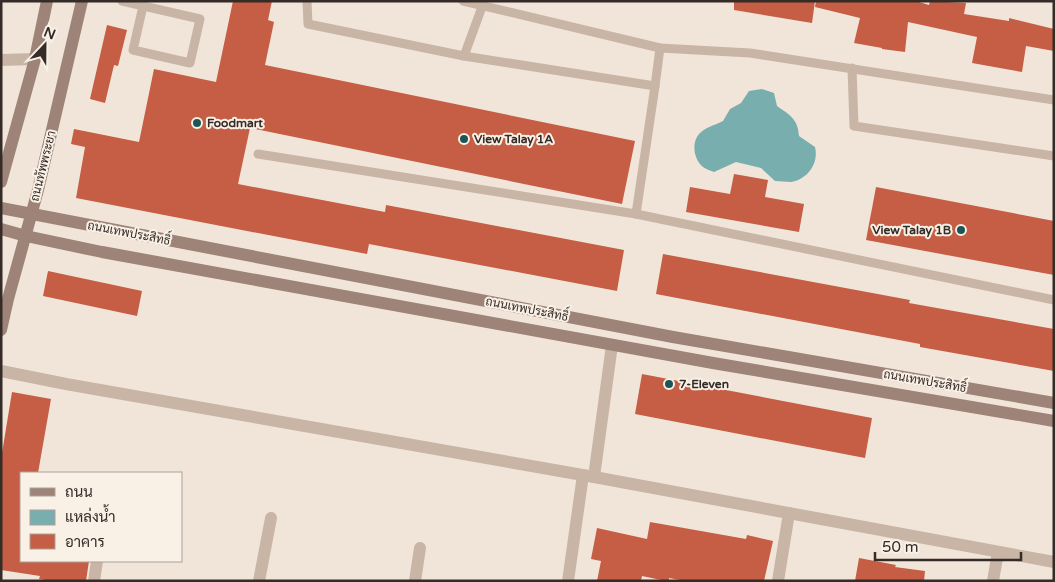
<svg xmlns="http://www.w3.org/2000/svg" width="1055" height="582" font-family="'Varela Round',Sarabun,sans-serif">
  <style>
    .water { fill: #79aeae }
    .building { fill: #c55e44 }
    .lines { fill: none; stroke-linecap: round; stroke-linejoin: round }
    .lane { stroke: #c9b5a6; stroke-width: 9 }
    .street { stroke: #c9b5a6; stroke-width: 12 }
    .secondary { stroke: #9d8378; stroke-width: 12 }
    .poi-dot { fill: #1d5557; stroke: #f9f0e6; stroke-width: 2 }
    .labels { text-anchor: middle; stroke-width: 4; stroke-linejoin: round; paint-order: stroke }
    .poi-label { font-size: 12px; font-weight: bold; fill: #352b27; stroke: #f9f0e6; text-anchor: start }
    .street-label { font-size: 12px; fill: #352b27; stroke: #f9f0e6 }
  </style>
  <rect width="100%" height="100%" fill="#f1e5da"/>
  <!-- water -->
  <path class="water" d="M762 89 774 93 777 106C790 115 798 119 799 136L815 147C819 163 808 179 791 182 786 182 780 181 775 181L761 168 736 162 714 172C711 171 706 169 703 167 694 160 691 143 699 134 704 128 715 125 723 121L730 109 741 103 749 91Z"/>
  <!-- building -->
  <g class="building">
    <path d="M233 1H272L268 20 274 22 265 65 635 141 622 204 250 128 238 184 385 212 386 205 624 250 617 291 369 244 367 254 76 198 85 147 71 144 74 129 139 142 154 69 216 82Z"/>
    <path d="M734 1H815L812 23 734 10Z"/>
    <path d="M816 1H916L929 5 930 1 966 3 964 14 1009 21V18L1054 29V51L1026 46 1022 72 972 63 977 37 908 22 905 52 882 49V48L854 43 860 18 815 7Z"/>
    <path d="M107 25 127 30 118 66 114 65 105 103 90 99Z"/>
    <path d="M734 174 768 180 765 197 804 204 799 232 686 212 690 187 730 194Z"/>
    <path d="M876 187 1054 221V275L866 240Z"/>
    <path d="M663 254 910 300 909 303 1054 329V371L920 347V344L656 294Z"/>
    <path d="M48 271 142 291 137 316 43 296Z"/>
    <path d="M642 374 872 418 865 458 635 414Z"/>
    <path d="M12 392 51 399 38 473H21V561H89L86 581H51L39 579 40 576 1 570V459Z"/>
    <path d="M650 522 746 539 747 535 773 541 764 581H686L669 578V581H666L642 576 641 581H597L601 561 591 559 597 528 647 539Z"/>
    <path d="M859 558 896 565 895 567 925 571 924 581H855Z"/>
  </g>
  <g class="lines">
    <!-- lane -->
    <g class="lane">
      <path d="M122 1 200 19 190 63 133 50 143 6"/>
      <path d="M307 1 308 24 464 56 655 86 660 48"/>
      <path d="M463 1 660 48 750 53 1054 100"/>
      <path d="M464 56 482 7"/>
      <path d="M852 68 854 126 1054 156"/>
      <path d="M258 154 636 214 1054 300"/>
      <path d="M636 214 655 86"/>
    </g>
    <!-- street -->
    <g class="street">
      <path d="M1 60 35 59"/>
      <path d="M1 371 66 384 594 477 1054 562"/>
      <path d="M594 477 612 345"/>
      <path d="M94 581 97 561"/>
      <path d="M259 581 271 518"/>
      <path d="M415 581 420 548"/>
      <path d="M568 581 583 475"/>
      <path d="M778 581 789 513"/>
      <path d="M993 581 998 552"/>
    </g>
    <!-- secondary -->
    <g class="secondary">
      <path d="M1 182 35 59 47 1"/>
      <path d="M1 208 673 337 1054 403"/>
      <path d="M1 229 26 236 102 252 713 363 1054 421"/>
      <path d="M1 330 8 299 38 190 82 1"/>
    </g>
  </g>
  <!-- markers -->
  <g class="poi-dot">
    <circle cx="197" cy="123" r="5"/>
    <circle cx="464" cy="139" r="5"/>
    <circle cx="961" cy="230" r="5"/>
    <circle cx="669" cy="384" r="5"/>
  </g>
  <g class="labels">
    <!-- poi labels -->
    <g class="poi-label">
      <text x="207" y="127">Foodmart</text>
      <text x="474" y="143">View Talay 1A</text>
      <text x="951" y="234" text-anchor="end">View Talay 1B</text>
      <text x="679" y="388">7-Eleven</text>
    </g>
    <!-- street labels -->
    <g class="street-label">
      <text transform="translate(43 166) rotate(-76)" y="4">ถนนทัพพระยา</text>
      <text transform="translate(129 233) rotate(11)" y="4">ถนนเทพประสิทธิ์</text>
      <text transform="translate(527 309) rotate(11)" y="4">ถนนเทพประสิทธิ์</text>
      <text transform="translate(925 381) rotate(10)" y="4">ถนนเทพประสิทธิ์</text>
    </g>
  </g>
  <!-- border -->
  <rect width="1055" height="582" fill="none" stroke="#352b27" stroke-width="5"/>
  <!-- legend -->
  <rect x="20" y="472" width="162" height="90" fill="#f9f0e6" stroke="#aba19a"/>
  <rect x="30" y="488" width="25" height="8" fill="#9d8378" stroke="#aba19a"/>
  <text x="65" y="497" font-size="15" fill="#352b27">ถนน</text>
  <rect x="30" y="510" width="25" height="15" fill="#79aeae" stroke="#aba19a"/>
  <text x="65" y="522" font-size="15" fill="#352b27">แหล่งน้ำ</text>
  <rect x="30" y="534" width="25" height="15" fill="#c55e44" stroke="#aba19a"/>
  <text x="65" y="547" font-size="15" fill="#352b27">อาคาร</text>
  <!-- north arrow -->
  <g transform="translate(45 45) rotate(22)" stroke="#f9f0e6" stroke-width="4" paint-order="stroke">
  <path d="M0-4L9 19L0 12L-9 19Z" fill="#352b27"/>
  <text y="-8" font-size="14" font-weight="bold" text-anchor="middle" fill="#352b27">N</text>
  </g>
  <!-- scale -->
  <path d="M875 552v8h146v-8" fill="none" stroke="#352b27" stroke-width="2.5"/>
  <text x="882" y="552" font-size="15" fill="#352b27" stroke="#f9f0e6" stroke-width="4" paint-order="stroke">50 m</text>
</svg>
